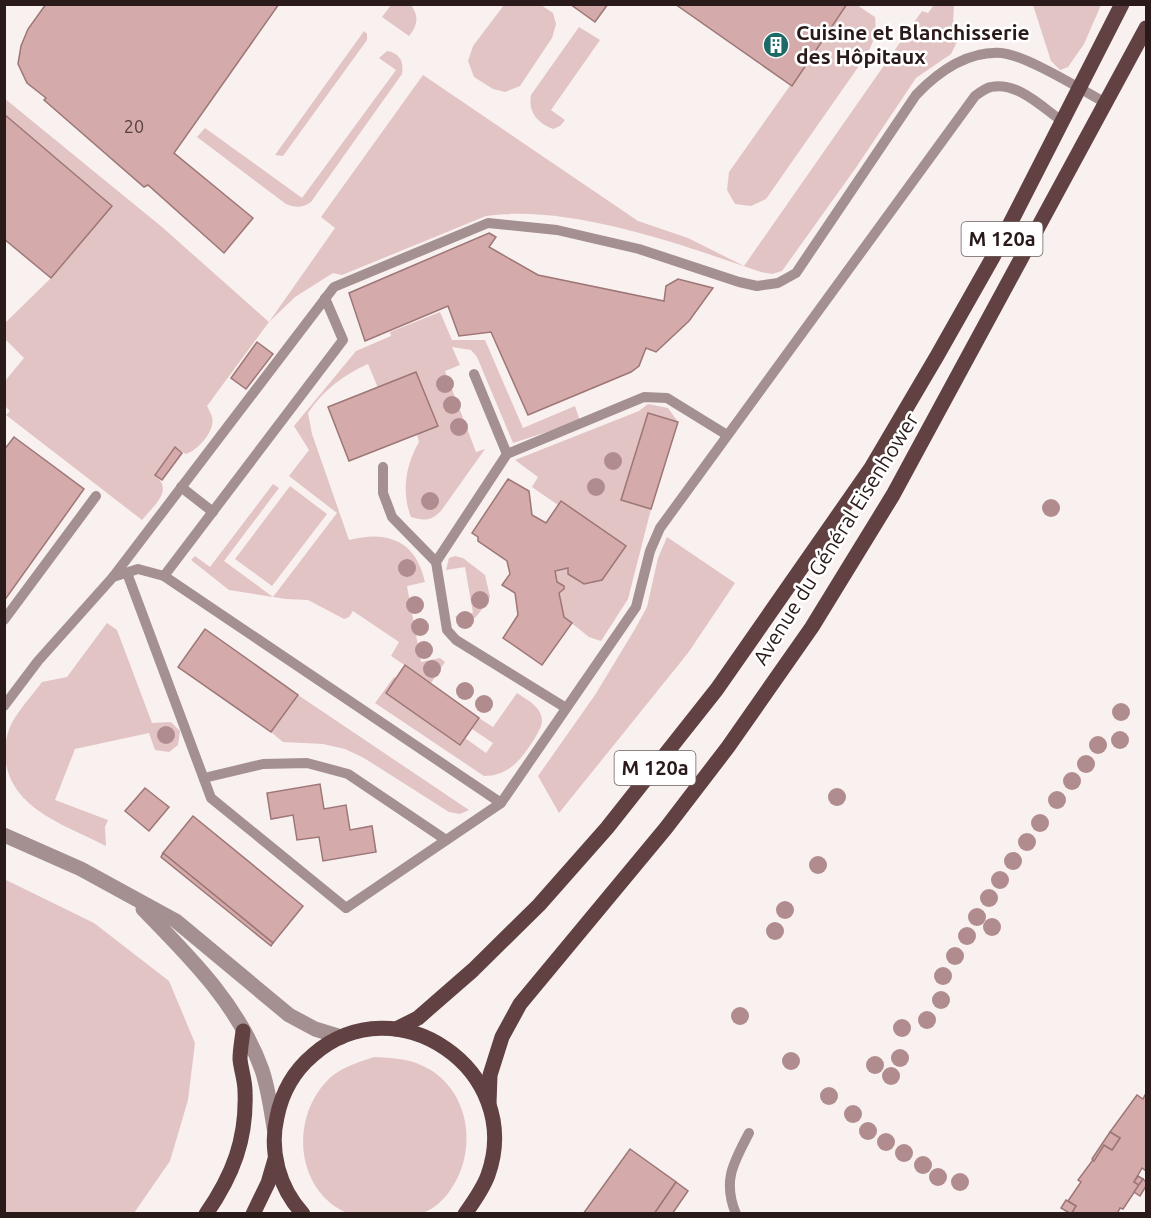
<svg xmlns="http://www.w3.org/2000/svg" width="1151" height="1218" font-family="Ubuntu,sans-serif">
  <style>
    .green { fill: #e3c4c4 }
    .building { fill: #d5aaab; stroke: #9d7676; stroke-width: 1.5 }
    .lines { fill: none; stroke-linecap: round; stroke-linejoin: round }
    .service { stroke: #a49090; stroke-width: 10 }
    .tertiary { stroke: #a49090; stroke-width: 15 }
    .primary { stroke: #614142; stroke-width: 15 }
    .tree { fill: #b18c8e }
    .labels { text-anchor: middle; stroke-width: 5; stroke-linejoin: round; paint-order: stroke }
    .number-label { font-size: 18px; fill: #553e3e }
    .shield { fill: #fff; stroke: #6a5f5f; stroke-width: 1.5 }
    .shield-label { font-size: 20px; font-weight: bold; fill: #2a1a1a }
    .poi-label { font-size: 21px; font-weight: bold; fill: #2a1a1a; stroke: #fff; text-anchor: start }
    .street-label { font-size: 21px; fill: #2a1a1a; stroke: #fff }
  </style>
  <rect width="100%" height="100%" fill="#f9f0f0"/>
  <!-- green -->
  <g class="green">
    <path d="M391 5H411C419 16 418 25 409 36L382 17Z"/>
    <path d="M504 5H541L553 13 556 24 552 38 520 86 505 92 493 89 474 77 468 61 473 46Z"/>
    <path d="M847 5H857L875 17 876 34 868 53 766 199 751 206 735 204 727 190 729 172Z"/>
    <path d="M934 5H954L953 24 957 42 951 54 916 78 855 169 782 271 772 274 761 272C682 245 570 204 486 216L342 275 333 273 295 297 269 322 207 406C210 412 214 418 212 425 210 436 196 451 186 454L175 448 155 475C174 491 154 505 142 520L6 415 10 411 5 406V381L24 358 5 339V323L51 278 111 206 5 114 4 98 162 227 269 322 335 228 321 217 423 75 638 221 688 238 744 266 922 11 928 13Z"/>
    <path d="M1033 5H1101L1084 44 1068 67 1060 70 1051 61Z"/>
    <path d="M579 27 600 40 551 110 565 120 560 126 553 129C538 123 528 113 531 95Z"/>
    <path d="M364 31 367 34V40L283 156 275 155Z"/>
    <path d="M387 51C400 53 404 62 402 74L311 202C302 208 296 208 286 204L197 137 205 128 302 198 396 70 379 58Z"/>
    <path d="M440 312 452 340H485L523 428 575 406 580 421 513 443 477 357 471 350 452 347 460 365 445 371 476 452 485 449 441 511C431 521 424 521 411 517 401 492 406 464 419 442L417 434 378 388 368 364C345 374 322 391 308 413L312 434 349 540C388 530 416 541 425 582L407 586 421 662 440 658 445 662 431 683 391 656 399 642 353 611 349 617 344 619 308 600 286 599 229 590 191 560 195 556 210 567 273 484 279 488 224 561 273 597 337 513 289 476 309 450 294 426 356 351 391 336 390 332Z"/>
    <path d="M648 404 668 408 678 422 648 413 621 500 651 509 628 599 601 641 589 637 564 617 559 593 564 589V586L557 582 555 571 568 568V574L584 584 602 580 561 501 558 505 532 487 538 477 515 460 639 411Z"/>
    <path d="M290 486 327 514 272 586 235 559Z"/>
    <path d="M667 537 735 583 688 653 559 813 538 776 595 695 635 629 647 607 658 558Z"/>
    <path d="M455 556 463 558 485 575 490 597C482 608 476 623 461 624L455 616 473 613 465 567 446 570 449 558Z"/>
    <path d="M107 623 117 630 152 723 171 722 180 731 178 745 169 752 155 750 149 733 75 749 55 800 108 820 105 827 106 846C68 826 15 811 6 764 4 752 5 739 10 727 17 711 32 696 42 682L67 677Z"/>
    <path d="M394 677 396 678 386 693 459 745 465 738 486 753 493 743 472 729 479 718 493 727 517 693C527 700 541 706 542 720 542 727 538 732 535 738 522 758 510 776 484 776L375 703Z"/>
    <path d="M298 695 469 810 460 814 449 812 364 758 345 749 323 744 283 742 271 732Z"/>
    <path d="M4 879 94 923 169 981 195 1043 188 1100 170 1161 134 1213H5Z"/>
    <path d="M374 1057C391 1058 407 1058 423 1066 471 1088 479 1153 449 1192 443 1200 435 1208 425 1212 417 1216 361 1214 347 1213 297 1191 290 1122 325 1083 338 1068 356 1063 374 1057Z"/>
  </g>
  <!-- building -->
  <g class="building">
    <path d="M46 4H279L174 153 253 218 224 253 148 185 144 187 44 100 46 98 27 83 18 64 21 46 28 29Z"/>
    <path d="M570 4H608L595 22Z"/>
    <path d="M675 4H847L792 86Z"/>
    <path d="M4 114 112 206 51 278 4 239Z"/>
    <path d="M489 233 496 237 489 247 538 275 664 301 666 286 678 279 713 288 689 321 656 352 646 348 639 366 631 372 528 415 491 332 459 336 448 306 365 341 349 293Z"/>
    <path d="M257 342 273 354 246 389 231 378Z"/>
    <path d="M416 372 438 426 349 461 328 407Z"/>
    <path d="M648 413 678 422 651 509 621 500Z"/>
    <path d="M14 437 84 489 4 601V450Z"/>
    <path d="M175 447 182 453 162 480 155 475Z"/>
    <path d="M508 479 529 491 532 515 546 523 561 501 626 546 602 580 584 584 568 574V568L555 571 557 582 564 586V589L559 593 564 617 572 623 542 665 503 638 518 615 515 593 502 585 510 574 507 561 478 541V537L472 533Z"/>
    <path d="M205 629 298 695 271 732 178 667Z"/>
    <path d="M405 665 479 718 460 745 386 693Z"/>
    <path d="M320 784 324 809 346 805 350 830 372 826 376 852 323 861 319 837 297 840 293 815 271 819 267 793Z"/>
    <path d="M145 788 169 807 149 831 125 811Z"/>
    <path d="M193 816 303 906 273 943 163 853Z"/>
    <path d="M163 853 273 943 271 946 161 857Z"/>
    <path d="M1146 1093V1171L1142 1168 1134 1182 1139 1185 1123 1209 1120 1208 1117 1214H1071L1076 1206 1068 1201 1081 1182 1078 1180 1104 1145 1112 1150 1120 1138 1110 1132 1137 1095 1143 1099Z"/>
    <path d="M1110 1132 1120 1138 1112 1150 1104 1145 1094 1161 1092 1159Z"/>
    <path d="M630 1149 676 1182 654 1214H583Z"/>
    <path d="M1138 1176 1143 1179 1139 1185 1134 1182Z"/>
    <path d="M1143 1179 1146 1182V1186L1140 1196 1134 1192Z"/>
    <path d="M676 1182 688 1191 672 1214H654Z"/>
    <path d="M1066 1200 1076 1206 1071 1214 1061 1208Z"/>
  </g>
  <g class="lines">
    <!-- service -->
    <g class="service">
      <path d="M474 374 507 454"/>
      <path d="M383 467V493L392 517 436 562"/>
      <path d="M181 487 213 512"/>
      <path d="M127 573 211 798 346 908 501 803"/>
      <path d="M164 576 343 340 325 298"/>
      <path d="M113 577 334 287 488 223 557 230 639 249 739 282 757 286 778 283 796 273 916 95C939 71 967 51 1001 53 1026 55 1082 90 1106 103"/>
      <path d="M4 620 96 496"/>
      <path d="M4 706 38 661 113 577 138 569 164 576 501 803 636 607 650 551 660 528 975 96C979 93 986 88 991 87 1017 81 1043 108 1062 121"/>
      <path d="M566 708 456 640 447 630 436 562 507 454 644 397 667 398 727 435"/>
      <path d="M204 778 263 764 307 763 348 774 446 840"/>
      <path d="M736 1214C722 1180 734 1162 749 1133"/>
    </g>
    <!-- tertiary -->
    <g class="tertiary">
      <path d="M4 835 81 869 176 921 289 1015 315 1029 341 1037"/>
      <path d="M143 909C189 956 239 1005 262 1070 268 1088 271 1108 274 1128"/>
    </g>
    <!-- primary -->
    <g class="primary">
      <path d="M396 1029 418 1018 473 970 539 905 607 828 717 689 871 468 937 356 993 257 1122 4"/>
      <path d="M489 1104 490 1075 502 1037 520 1004 666 828 728 747 812 627 893 495 1146 28"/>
      <path d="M206 1214C233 1175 247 1139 245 1091 245 1080 241 1070 240 1059 240 1050 242 1040 243 1031"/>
      <path d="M253 1214 268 1183 275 1159"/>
      <path d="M303 1214C279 1188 269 1151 277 1117 282 1092 294 1071 313 1055 397 982 525 1071 488 1175 483 1189 474 1201 465 1214"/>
    </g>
  </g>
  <!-- trees -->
  <g class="tree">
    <circle cx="445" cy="384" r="9"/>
    <circle cx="452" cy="405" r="9"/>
    <circle cx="459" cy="427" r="9"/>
    <circle cx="613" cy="461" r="9"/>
    <circle cx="596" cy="487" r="9"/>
    <circle cx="430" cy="501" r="9"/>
    <circle cx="1051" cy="508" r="9"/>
    <circle cx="407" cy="568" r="9"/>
    <circle cx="480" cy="600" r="9"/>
    <circle cx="415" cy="605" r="9"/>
    <circle cx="465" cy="620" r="9"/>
    <circle cx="420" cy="627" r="9"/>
    <circle cx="424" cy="650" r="9"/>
    <circle cx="432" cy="669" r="9"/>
    <circle cx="465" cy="691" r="9"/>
    <circle cx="484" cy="704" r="9"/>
    <circle cx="1121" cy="712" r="9"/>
    <circle cx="166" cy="735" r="9"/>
    <circle cx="1120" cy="740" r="9"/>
    <circle cx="1098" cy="745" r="9"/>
    <circle cx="1086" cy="764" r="9"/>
    <circle cx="1072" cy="781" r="9"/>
    <circle cx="837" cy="797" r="9"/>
    <circle cx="1057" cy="800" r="9"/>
    <circle cx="1040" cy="823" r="9"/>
    <circle cx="1027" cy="842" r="9"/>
    <circle cx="1013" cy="861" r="9"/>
    <circle cx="818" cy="865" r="9"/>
    <circle cx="1000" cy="880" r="9"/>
    <circle cx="989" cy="898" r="9"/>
    <circle cx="785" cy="910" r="9"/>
    <circle cx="977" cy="917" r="9"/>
    <circle cx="992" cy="927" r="9"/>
    <circle cx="775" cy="931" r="9"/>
    <circle cx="967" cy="936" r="9"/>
    <circle cx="955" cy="956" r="9"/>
    <circle cx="943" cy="976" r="9"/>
    <circle cx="941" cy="1000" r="9"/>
    <circle cx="740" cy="1016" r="9"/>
    <circle cx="927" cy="1020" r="9"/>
    <circle cx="902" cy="1028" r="9"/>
    <circle cx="900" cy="1058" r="9"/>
    <circle cx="791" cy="1061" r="9"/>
    <circle cx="875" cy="1065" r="9"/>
    <circle cx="891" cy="1076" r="9"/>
    <circle cx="829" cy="1096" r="9"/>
    <circle cx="853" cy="1114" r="9"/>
    <circle cx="868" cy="1131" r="9"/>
    <circle cx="886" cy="1142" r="9"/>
    <circle cx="904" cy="1153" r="9"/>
    <circle cx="923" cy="1165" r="9"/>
    <circle cx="938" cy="1177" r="9"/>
    <circle cx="960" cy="1182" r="9"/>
  </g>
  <!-- icons -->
  <defs>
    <g id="building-disc" transform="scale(1.35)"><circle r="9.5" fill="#1c6966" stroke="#fff"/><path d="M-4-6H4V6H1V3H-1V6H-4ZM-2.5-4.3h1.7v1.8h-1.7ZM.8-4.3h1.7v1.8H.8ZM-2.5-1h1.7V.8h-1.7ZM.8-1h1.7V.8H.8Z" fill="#fff"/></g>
  </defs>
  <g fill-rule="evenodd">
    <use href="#building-disc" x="776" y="45"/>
  </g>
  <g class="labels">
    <!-- number labels -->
    <g class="number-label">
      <text x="134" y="133">20</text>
    </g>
    <!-- shield labels -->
    <g class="shield">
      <rect x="961.5" y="222" width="81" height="34" rx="4.5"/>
      <rect x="614.5" y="751" width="81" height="34" rx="4.5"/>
    </g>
    <g class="shield-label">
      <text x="1002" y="246">M 120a</text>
      <text x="655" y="775">M 120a</text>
    </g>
    <!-- poi labels -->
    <g class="poi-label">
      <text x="796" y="40">Cuisine et Blanchisserie<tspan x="796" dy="24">des Hôpitaux</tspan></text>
    </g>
    <!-- street labels -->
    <g class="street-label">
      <text transform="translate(836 539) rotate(-58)" y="7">Avenue du Général Eisenhower</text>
    </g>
  </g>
  <!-- border -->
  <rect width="1151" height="1218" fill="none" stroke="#2a1a1a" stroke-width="12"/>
</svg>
